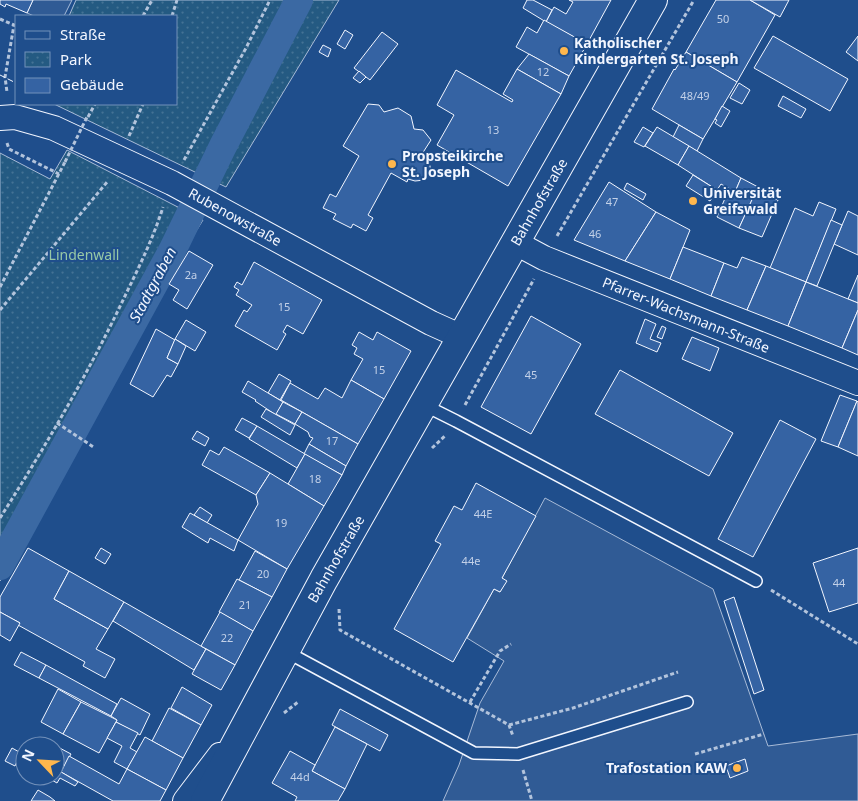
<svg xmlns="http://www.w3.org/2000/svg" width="858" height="801" font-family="'Noto Sans',sans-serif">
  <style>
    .park { fill: url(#park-dots); stroke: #a8bbd7 }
    .parking { fill: #305b95; stroke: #a8bbd7 }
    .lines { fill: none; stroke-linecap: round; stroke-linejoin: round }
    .canal { stroke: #3b69a3; stroke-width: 28 }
    .building { fill: #3563a3; stroke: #f2f6ff }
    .lane-casing { stroke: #f2f6ff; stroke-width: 14 }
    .street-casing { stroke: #f2f6ff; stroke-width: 26 }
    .secondary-casing { stroke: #f2f6ff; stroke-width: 30 }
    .path { stroke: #b3c4dc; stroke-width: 3; stroke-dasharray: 4 2.5; stroke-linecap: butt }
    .lane { stroke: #1f4e8c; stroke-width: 11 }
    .street { stroke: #1f4e8c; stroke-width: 24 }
    .secondary { stroke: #1f4e8c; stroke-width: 28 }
    .path-bridge { stroke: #b3c4dc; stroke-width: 3; stroke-dasharray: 4 2.5; stroke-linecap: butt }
    .fence { stroke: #f2f6ff; stroke-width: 1; stroke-dasharray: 6 2.5; stroke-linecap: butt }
    .poi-dot { fill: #ffb74d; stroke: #1f4e8c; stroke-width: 2 }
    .labels { text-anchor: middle; stroke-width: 4; stroke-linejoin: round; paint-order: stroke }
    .number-label { font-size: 11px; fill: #c3d1e8 }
    .poi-label { font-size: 14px; font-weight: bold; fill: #f2f6ff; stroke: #1f4e8c; text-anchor: start }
    .street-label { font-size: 14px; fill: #f2f6ff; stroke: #1f4e8c }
    .park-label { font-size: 14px; fill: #97c8a6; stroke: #1f4e8c }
    .water-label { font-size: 15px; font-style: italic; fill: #f2f6ff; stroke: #1f4e8c }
  </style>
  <defs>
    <pattern id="park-dots" width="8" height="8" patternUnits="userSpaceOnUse" patternTransform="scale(1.25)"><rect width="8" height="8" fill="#245a82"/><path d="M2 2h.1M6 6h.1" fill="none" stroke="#447295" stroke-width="1.8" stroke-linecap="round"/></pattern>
  </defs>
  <rect width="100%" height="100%" fill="#1f4e8c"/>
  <!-- park -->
  <g class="park">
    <path d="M76 0H339L226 187 54 104H176V16H69Z"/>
    <path d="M67 150 203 220 166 280 0 581V153L50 179Z"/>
  </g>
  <!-- parking -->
  <g class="parking">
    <path d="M33 0H72L64 16H34L27 13Z"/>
    <path d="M545 498 713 589 768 746 858 734V801H443L459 765 480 703 504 661 467 638 494 589 500 592 506 581 502 578Z"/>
  </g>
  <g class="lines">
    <!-- canal -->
    <path class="canal" d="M0 566 172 251 223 146 299 0"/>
  </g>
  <!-- building -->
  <g class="building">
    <path d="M0 0H33L27 13 6 4 5 7 0 4Z"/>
    <path d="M527 0H533L552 10 546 22 523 8Z"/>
    <path d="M569 0H611L587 44 546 22 554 7 566 14 573 2Z"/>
    <path d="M716 0H750L775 15 737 82 686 52Z"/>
    <path d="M750 0H789L780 17Z"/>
    <path d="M544 20 587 44 569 76 516 47 527 27 537 33Z"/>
    <path d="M345 30 353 35 345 49 337 44Z"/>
    <path d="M382 32 398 44 370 80 354 68Z"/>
    <path d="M773 36 848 79 830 111 754 68Z"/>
    <path d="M858 36V61L846 52Z"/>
    <path d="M323 45 331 49 328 57 319 52Z"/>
    <path d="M686 52 737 82 703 139 652 109 674 69 675 70Z"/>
    <path d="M529 54 569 76 561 94 517 69Z"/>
    <path d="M517 69 561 94 508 186 437 145 454 115 437 105 456 70 512 102 513 100 503 94Z"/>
    <path d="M359 71 366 77 360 83 353 78Z"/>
    <path d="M739 83 750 90 742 104 730 98Z"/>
    <path d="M783 96 806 109 801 118 778 106Z"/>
    <path d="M368 104 379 105 384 112 398 108 411 116 414 129 423 130 431 140 422 154 428 159 431 170 425 180 415 181 408 179 407 182 391 173 368 215 373 218 366 231 353 224 351 228 333 219 336 214 323 208 330 194 336 197 359 156 343 146Z"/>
    <path d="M722 106 730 111 721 127 715 123 717 120 715 119Z"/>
    <path d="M679 125 703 139 697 151 673 137Z"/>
    <path d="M643 127 653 133 644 147 634 142Z"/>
    <path d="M657 127 689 146 678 165 645 146Z"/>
    <path d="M689 146 741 178 735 192 721 184 717 190 678 165Z"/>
    <path d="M693 175 717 190 710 201 686 186Z"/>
    <path d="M741 178 758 187 739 228 717 217 729 189 735 192Z"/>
    <path d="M609 182 656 212 625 261 574 240Z"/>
    <path d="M627 183 646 194 643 200 624 189Z"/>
    <path d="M756 191 778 200 762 237 739 228Z"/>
    <path d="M819 202 836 209 806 282 770 268 795 208 813 216Z"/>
    <path d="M848 211 858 216V255L834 244Z"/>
    <path d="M656 212 690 230 670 279 625 261Z"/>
    <path d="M831 220 842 225 817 286 806 282Z"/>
    <path d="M683 247 724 263 711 296 670 279Z"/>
    <path d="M189 251 213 265 187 309 173 300 179 290 169 284Z"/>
    <path d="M742 257 766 266 747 310 711 296 724 263 737 268Z"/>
    <path d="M254 262 322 300 303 334 287 325 283 332 286 334 277 350 235 326 244 310 247 312 252 305 236 295 239 290 234 287 237 282 242 285Z"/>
    <path d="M766 266 806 282 788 326 747 310Z"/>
    <path d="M858 275V303L848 299Z"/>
    <path d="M806 282 858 303V310L842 348 788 326Z"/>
    <path d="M858 310V355L842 348Z"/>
    <path d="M531 316 581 344 531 434 481 407Z"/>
    <path d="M645 319 656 324 650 339 661 343 657 352 636 343Z"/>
    <path d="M186 320 206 332 195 351 175 339Z"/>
    <path d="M662 326 666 328 662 339 657 337Z"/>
    <path d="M156 329 175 340 167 358 178 364 171 377 167 375 153 397 130 384Z"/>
    <path d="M359 332 373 340 377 332 411 351 384 399 351 380 363 359 354 354 357 348 352 345Z"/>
    <path d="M692 337 719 348 710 371 682 359Z"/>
    <path d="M175 339 186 346 178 364 167 358Z"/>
    <path d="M620 370 733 433 709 476 595 414Z"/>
    <path d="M279 374 291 381 280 400 268 393Z"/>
    <path d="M351 380 384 399 358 444 281 400 290 383 318 399 325 388 342 398Z"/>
    <path d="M248 381 283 402 276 415 255 401 256 400 242 392Z"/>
    <path d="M840 395 857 401 838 447 821 441Z"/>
    <path d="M857 401 858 402V456L838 447Z"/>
    <path d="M283 402 302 412 295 424 276 414Z"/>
    <path d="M266 409 295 425 290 435 261 417Z"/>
    <path d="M302 412 358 444 346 466 309 444 313 438 310 437 308 432 295 424Z"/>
    <path d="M242 418 257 426 249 438 235 430Z"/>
    <path d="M780 420 816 439 753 557 718 539Z"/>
    <path d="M257 426 305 454 297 468 249 439Z"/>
    <path d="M197 431 209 438 205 446 192 439Z"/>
    <path d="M309 444 346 466 342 475 304 454Z"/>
    <path d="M224 447 270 473 256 495 202 465 210 450 219 455Z"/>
    <path d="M305 454 342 475 324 506 288 484Z"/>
    <path d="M270 473 324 506 287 569 238 540 258 504 256 495Z"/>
    <path d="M476 483 536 516 502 578 507 581 500 592 494 589 453 662 394 629 441 544 435 541 454 506 462 510Z"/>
    <path d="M200 507 212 515 207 523 194 515Z"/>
    <path d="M190 513 238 540 234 551 210 538 208 543 182 527Z"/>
    <path d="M28 548 69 571 54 599 108 629 96 649 115 659 105 678 83 666 85 662 18 625 20 623 0 612V597Z"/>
    <path d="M101 548 111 554 105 564 95 558Z"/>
    <path d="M858 548V603L829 612 813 563Z"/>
    <path d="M255 551 287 569 272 597 239 580Z"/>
    <path d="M69 571 124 602 108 629 54 599Z"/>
    <path d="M237 579 272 597 253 631 219 612Z"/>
    <path d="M734 597 764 690 754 694 724 601Z"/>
    <path d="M124 602 206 649 194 670 113 621Z"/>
    <path d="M0 612 20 623 10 641 0 635Z"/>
    <path d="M220 612 253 631 235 665 201 646Z"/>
    <path d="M206 649 235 665 221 690 192 674Z"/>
    <path d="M21 652 46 665 39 678 14 665Z"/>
    <path d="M46 665 117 704 111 716 39 678Z"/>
    <path d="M182 687 212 705 201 725 171 708Z"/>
    <path d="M58 689 81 702 63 734 41 722Z"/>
    <path d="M121 698 150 714 140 735 116 722 117 720 111 716Z"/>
    <path d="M81 702 117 720 99 753 63 734Z"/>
    <path d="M169 708 201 725 183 758 152 741Z"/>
    <path d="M340 709 388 735 380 751 332 725Z"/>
    <path d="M116 722 138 733 130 748 137 752 127 769 114 762 122 746 107 738Z"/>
    <path d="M335 727 367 744 345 789 312 771Z"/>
    <path d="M145 737 183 758 166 790 127 769Z"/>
    <path d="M54 745 71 754 61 772 55 769Z"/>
    <path d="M12 748 21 753 15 766 5 761Z"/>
    <path d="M290 751 315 765 312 771 345 789 338 801H295L297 797 272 783Z"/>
    <path d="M69 756 119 784 127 769 166 790 160 801H113L61 772Z"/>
    <path d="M745 759 748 771 730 778 726 766Z"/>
    <path d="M56 769 78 782 75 786 60 778 57 783 50 779 52 776H55Z"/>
    <path d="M38 790 50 797 55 801H31Z"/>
  </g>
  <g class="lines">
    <!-- lane casing -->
    <g class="lane-casing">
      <g id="lane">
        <path d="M424 405 456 421 756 581"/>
        <path d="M285 651 474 753 518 754 687 702"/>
      </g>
    </g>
    <!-- street casing -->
    <g class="street-casing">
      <g id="street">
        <path d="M0 118 15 117 54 128 172 183 431 323 462 337"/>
        <path d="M516 243 544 258 858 383"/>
        <path d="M185 801 220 755"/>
      </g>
    </g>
    <!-- secondary casing -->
    <g class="secondary-casing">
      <path id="secondary" d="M205 801 324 579 653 0"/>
    </g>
    <!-- path -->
    <g class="path">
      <path d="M143 16 152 0"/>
      <path d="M172 16 177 0"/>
      <path d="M0 19 14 25 5 77 7 92"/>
      <path d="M88 117 95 104"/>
      <path d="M129 136 143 104"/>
      <path d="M7 143 9 149 59 174"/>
      <path d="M184 160 246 48 270 0"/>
      <path d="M557 236 694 0"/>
      <path d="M0 287 65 162"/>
      <path d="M0 310 108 181"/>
      <path d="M465 405 534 279"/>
      <path d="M57 423 95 448"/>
      <path d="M432 448 446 435"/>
      <path d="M0 518C45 447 88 374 124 298 138 269 153 239 163 207"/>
      <path d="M771 590 858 644"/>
      <path d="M339 609 340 630 509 725 513 736"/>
      <path d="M470 702 500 651 511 644"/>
      <path d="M284 713 298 702"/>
      <path d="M509 725 573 708 678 672"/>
      <path d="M695 754 764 734"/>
      <path d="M523 770 532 801"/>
    </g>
    <!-- lane -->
    <use href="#lane" class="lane"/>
    <!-- street -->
    <use href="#street" class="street"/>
    <!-- secondary -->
    <use href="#secondary" class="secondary"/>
    <!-- path-bridge -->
    <path class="path-bridge" d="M65 162 87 117"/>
    <!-- fence -->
    <path class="fence" d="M0 75 16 83"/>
  </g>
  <!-- markers -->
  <g class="poi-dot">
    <circle cx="564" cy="51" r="5"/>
    <circle cx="392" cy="164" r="5"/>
    <circle cx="693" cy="201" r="5"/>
    <circle cx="737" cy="768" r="5"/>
  </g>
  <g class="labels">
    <!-- number labels -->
    <g class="number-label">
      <text x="723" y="23">50</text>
      <text x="543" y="76">12</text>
      <text x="695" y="100">48/49</text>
      <text x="493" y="134">13</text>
      <text x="612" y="206">47</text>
      <text x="595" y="238">46</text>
      <text x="191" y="279">2a</text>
      <text x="284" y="311">15</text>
      <text x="379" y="374">15</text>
      <text x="531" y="379">45</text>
      <text x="332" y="445">17</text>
      <text x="315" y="483">18</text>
      <text x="483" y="518">44E</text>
      <text x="281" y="527">19</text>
      <text x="471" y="565">44e</text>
      <text x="263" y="578">20</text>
      <text x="839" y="587">44</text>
      <text x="245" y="609">21</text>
      <text x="227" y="642">22</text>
      <text x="300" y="781">44d</text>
    </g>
    <!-- poi labels -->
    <g class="poi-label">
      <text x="574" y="48">Katholischer<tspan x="574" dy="16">Kindergarten St. Joseph</tspan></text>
      <text x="402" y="161">Propsteikirche<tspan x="402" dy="16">St. Joseph</tspan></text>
      <text x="703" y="198">Universität<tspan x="703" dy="16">Greifswald</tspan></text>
      <text x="727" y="773" text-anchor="end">Trafostation KAW</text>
    </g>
    <!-- street labels -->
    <g class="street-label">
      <text transform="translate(539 202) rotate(-60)" y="5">Bahnhofstraße</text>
      <text transform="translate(235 217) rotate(29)" y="5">Rubenowstraße</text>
      <text transform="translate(686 315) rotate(22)" y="5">Pfarrer-Wachsmann-Straße</text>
      <text transform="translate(336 559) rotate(-60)" y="5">Bahnhofstraße</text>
    </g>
    <!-- park labels -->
    <g class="park-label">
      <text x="84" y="260">Lindenwall</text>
    </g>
    <!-- water labels -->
    <g class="water-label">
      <text transform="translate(153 285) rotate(-62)" y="5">Stadtgraben</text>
    </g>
  </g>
  <!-- legend -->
  <rect x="15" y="15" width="162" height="90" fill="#1f4e8c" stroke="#7391ba"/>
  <rect x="25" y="31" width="25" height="8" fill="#1f4e8c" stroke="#7391ba"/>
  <text x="60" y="40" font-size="15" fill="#f2f6ff">Straße</text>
  <rect x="25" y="52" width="25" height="15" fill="url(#park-dots)" stroke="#7391ba"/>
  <text x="60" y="65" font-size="15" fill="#f2f6ff">Park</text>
  <rect x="25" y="78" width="25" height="15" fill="#3563a3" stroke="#7391ba"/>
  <text x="60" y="90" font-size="15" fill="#f2f6ff">Gebäude</text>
  <!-- north arrow -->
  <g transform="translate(40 761) rotate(295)"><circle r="24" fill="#1f4e8c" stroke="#7391ba"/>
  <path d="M0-4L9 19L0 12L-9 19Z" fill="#ffb74d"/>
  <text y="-8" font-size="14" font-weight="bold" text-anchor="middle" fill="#f2f6ff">N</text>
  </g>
</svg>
